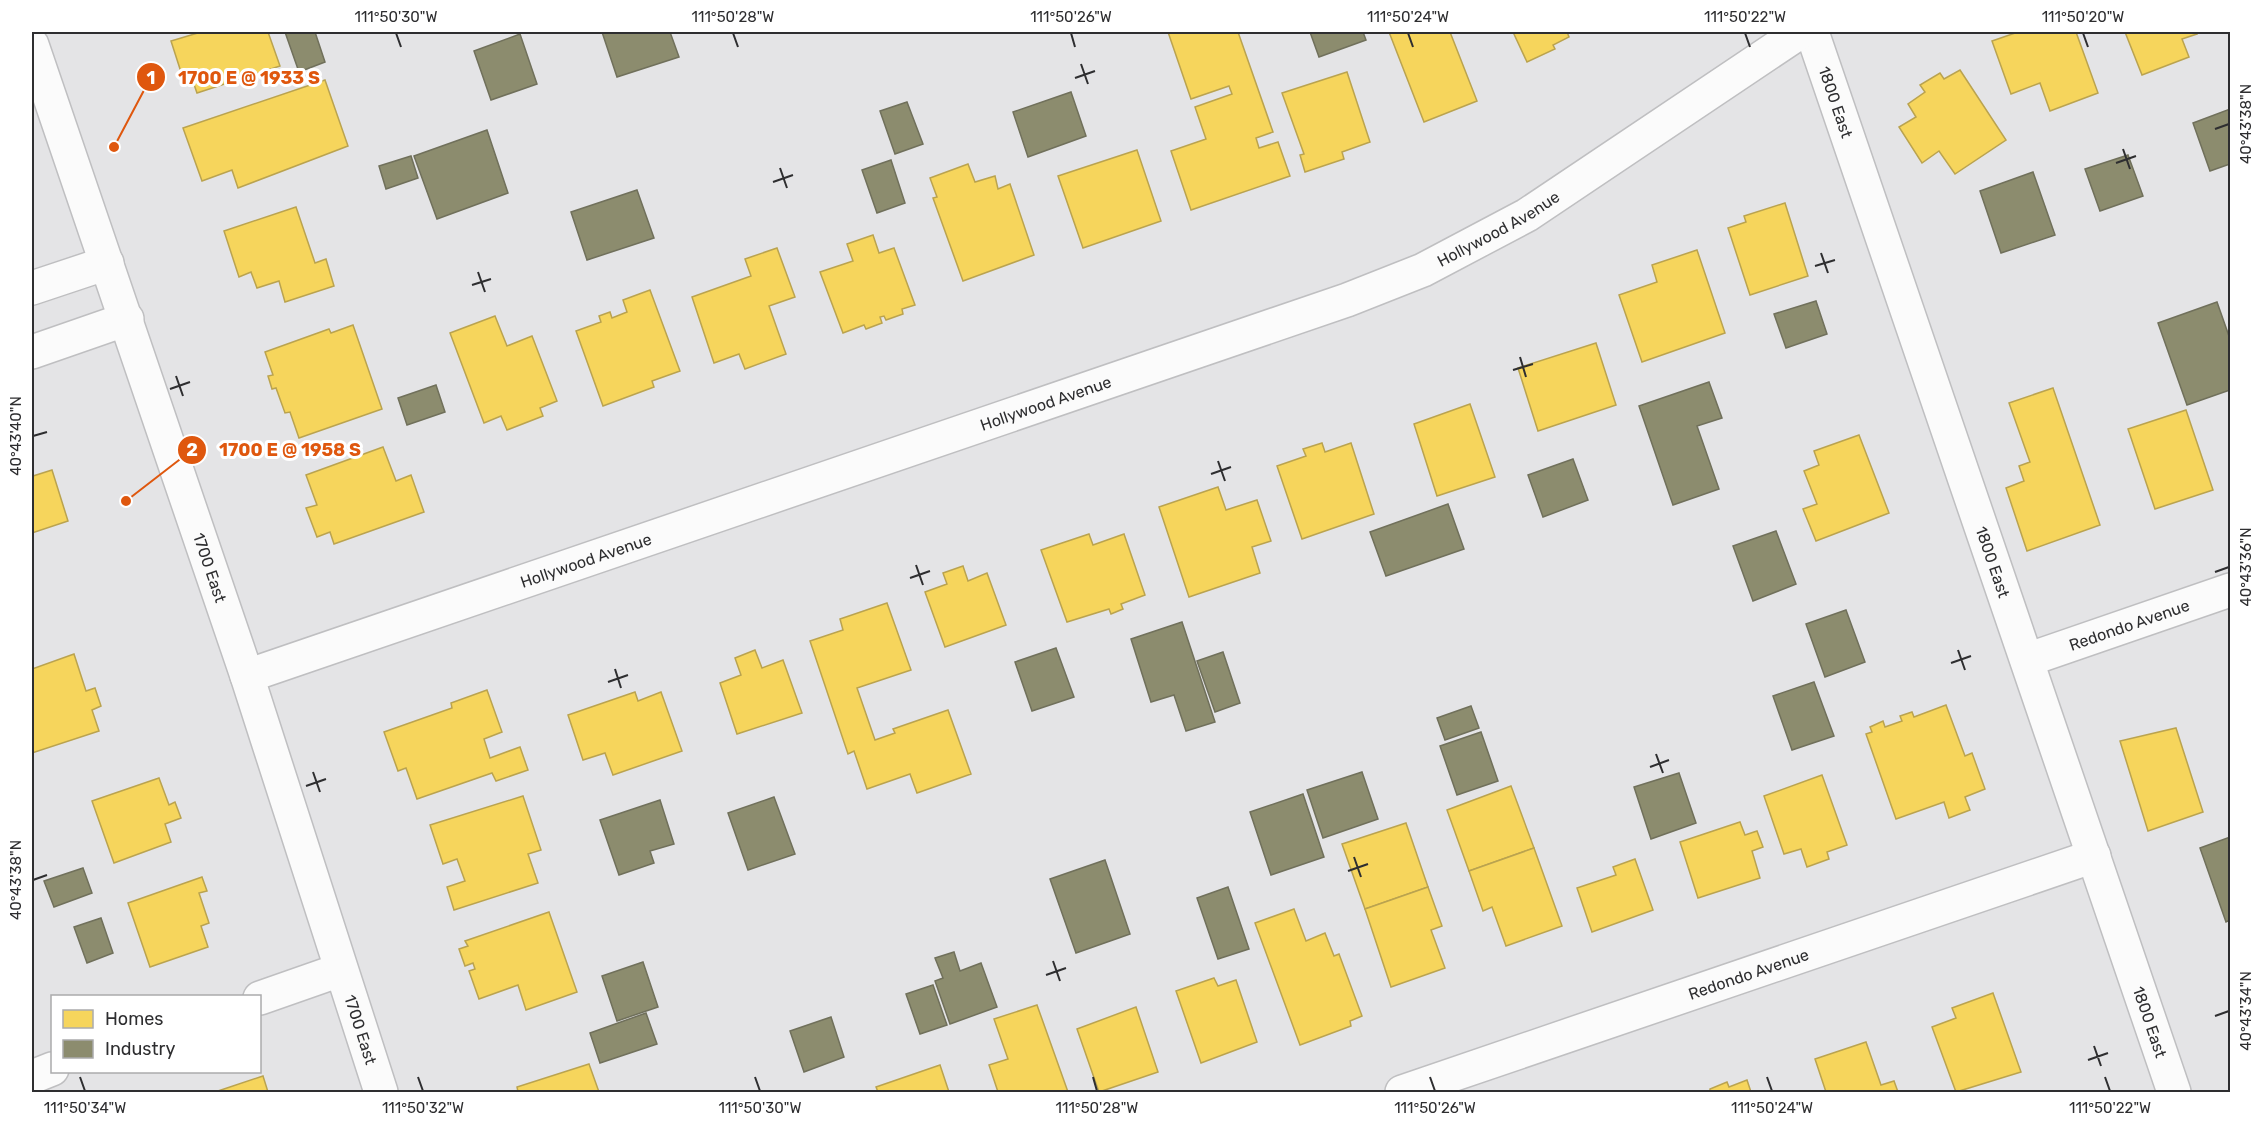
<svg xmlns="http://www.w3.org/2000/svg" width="2262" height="1124" font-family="Rubik,sans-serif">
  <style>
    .homes { fill: #f6d55c; stroke: #baa34f; stroke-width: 1.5 }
    .industry { fill: #8c8c6e; stroke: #70705b; stroke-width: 1.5 }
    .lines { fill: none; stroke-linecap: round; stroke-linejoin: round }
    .minor-casing { stroke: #bfbfc1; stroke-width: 36 }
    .tertiary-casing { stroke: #bfbfc1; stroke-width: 36 }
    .minor { stroke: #fbfbfb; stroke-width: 33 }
    .tertiary { stroke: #fbfbfb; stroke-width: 33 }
    .ticks { fill: none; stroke: #2e2e30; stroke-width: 2 }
    .labels { text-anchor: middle; stroke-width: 6; stroke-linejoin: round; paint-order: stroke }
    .street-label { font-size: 16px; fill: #2e2e30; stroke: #fff }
    .leader { fill: none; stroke: #df570e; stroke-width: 2 }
    .callout-dot { fill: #df570e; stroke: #fff; stroke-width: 2 }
    .mark-label { font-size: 18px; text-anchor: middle; font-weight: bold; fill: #fff }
    .callout-label { font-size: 18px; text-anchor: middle; font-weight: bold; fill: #df570e; stroke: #fff; stroke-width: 6; stroke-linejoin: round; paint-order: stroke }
    .neatline { fill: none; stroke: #2e2e30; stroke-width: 2 }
    .ticks-label { font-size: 15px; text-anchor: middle; fill: #2e2e30 }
  </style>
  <rect width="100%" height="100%" fill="#e4e4e6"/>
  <!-- homes -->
  <g class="homes">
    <path d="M201 32H268L280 66 197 93 189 70 181 72 171 41Z"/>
    <path d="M1168 32H1238L1273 132 1256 138 1259 148 1278 142 1290 176 1191 210 1171 151 1206 139 1195 107 1232 94 1229 86 1191 99Z"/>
    <path d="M1389 32H1450L1477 101 1424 122Z"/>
    <path d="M1513 32H1567L1569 37 1553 45 1555 49 1527 62Z"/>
    <path d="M2018 32H2076L2098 93 2050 111 2040 83 2011 94 1992 41Z"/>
    <path d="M2125 32H2196L2197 34 2182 39 2189 57 2142 75Z"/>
    <path d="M1960 70 2006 140 1955 174 1939 151 1922 163 1899 127 1916 117 1908 104 1925 92 1920 85 1940 73 1944 79Z"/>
    <path d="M1347 72 1370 142 1342 152 1344 159 1305 172 1300 155 1304 154 1282 93Z"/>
    <path d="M325 80 348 146 238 188 232 170 202 181 183 128Z"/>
    <path d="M1137 150 1161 221 1083 248 1058 176Z"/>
    <path d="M968 164 975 182 995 176 998 189 1010 184 1034 255 963 281 933 198 937 197 930 178Z"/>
    <path d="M1785 203 1808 276 1750 295 1728 228 1746 222 1744 216Z"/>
    <path d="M296 207 315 263 326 259 334 286 285 302 279 281 257 288 251 272 239 277 224 231Z"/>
    <path d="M873 235 879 253 894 248 915 305 902 309 903 314 886 320 884 316 880 317 882 323 866 329 864 325 843 333 820 272 853 261 847 244Z"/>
    <path d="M777 248 795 297 769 306 786 354 745 369 739 354 714 363 692 297 751 276 745 259Z"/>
    <path d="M1697 250 1725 333 1642 362 1619 295 1657 282 1652 265Z"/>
    <path d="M650 290 680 371 652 381 654 387 603 406 576 331 601 322 599 316 610 312 612 318 627 312 623 300Z"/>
    <path d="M495 316 507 346 532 336 557 401 540 408 543 416 507 430 501 416 484 423 450 333Z"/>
    <path d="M353 325 382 409 299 438 290 412 285 413 276 388 272 389 268 376 273 375 265 352 329 329 331 333Z"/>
    <path d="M1596 343 1616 405 1538 431 1518 368Z"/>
    <path d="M2053 388 2100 525 2027 551 2006 488 2024 481 2019 466 2030 462 2009 403Z"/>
    <path d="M1470 404 1495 477 1437 496 1414 424Z"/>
    <path d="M2186 410 2213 490 2155 509 2128 429Z"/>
    <path d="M1859 435 1889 513 1816 541 1803 509 1817 504 1804 471 1819 465 1814 451Z"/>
    <path d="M1322 443 1325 452 1351 443 1374 514 1302 539 1277 466 1306 456 1303 449Z"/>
    <path d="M383 447 396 481 411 475 424 512 334 544 330 532 317 537 306 508 317 505 306 475Z"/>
    <path d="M52 470 68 521 32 533V472L33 476Z"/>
    <path d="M1218 487 1226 510 1257 500 1271 541 1252 547 1260 573 1189 597 1159 507Z"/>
    <path d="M1089 534 1093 545 1124 534 1145 595 1121 604 1123 609 1111 614 1109 609 1067 622 1041 550Z"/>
    <path d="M963 566 968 581 987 573 1006 625 945 647 925 592 947 584 943 573Z"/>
    <path d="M887 603 911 670 857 688 875 740 895 733 893 729 948 710 971 774 917 793 910 774 867 789 854 751 848 754 810 641 843 630 840 619Z"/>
    <path d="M755 650 762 668 783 660 802 713 737 734 720 683 741 675 735 658Z"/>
    <path d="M74 654 86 691 95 688 101 706 92 710 99 731 32 753V669Z"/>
    <path d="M487 690 502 732 484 739 490 758 520 747 528 770 496 781 492 773 417 799 406 768 398 771 384 732 452 708 451 703Z"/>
    <path d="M635 692 638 701 661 692 682 751 613 775 605 753 583 760 568 715Z"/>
    <path d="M1946 705 1965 756 1972 753 1985 789 1965 797 1970 810 1949 818 1944 802 1896 819 1866 734 1872 732 1870 727 1883 721 1885 727 1902 721 1900 716 1912 712 1914 717Z"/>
    <path d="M2176 728 2203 812 2148 831 2120 741Z"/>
    <path d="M1822 775 1847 845 1827 852 1829 859 1807 867 1801 849 1784 854 1764 796Z"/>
    <path d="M159 778 169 805 175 802 181 818 165 824 171 842 114 863 92 801Z"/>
    <path d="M1511 786 1534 848 1469 871 1447 810Z"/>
    <path d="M523 796 541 850 528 854 538 883 454 910 447 887 465 881 457 859 443 864 430 825Z"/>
    <path d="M1740 822 1745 835 1757 831 1763 847 1752 851 1760 878 1698 898 1680 842Z"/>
    <path d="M1406 823 1428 887 1365 909 1342 844Z"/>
    <path d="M1534 848 1562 926 1506 946 1492 907 1483 911 1469 871Z"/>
    <path d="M1635 859 1653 910 1592 932 1577 888 1616 875 1613 867Z"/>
    <path d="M202 877 207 891 199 893 209 923 201 926 208 947 150 967 128 903Z"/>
    <path d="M1428 887 1442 926 1431 930 1445 968 1391 987 1365 909Z"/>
    <path d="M1294 909 1306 941 1325 933 1334 956 1339 954 1362 1016 1350 1021 1351 1026 1300 1045 1255 923Z"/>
    <path d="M549 912 577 992 526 1010 518 985 479 999 469 971 475 969 473 963 465 966 459 949 468 946 465 941Z"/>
    <path d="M1214 978 1218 986 1236 980 1257 1042 1201 1063 1176 991Z"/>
    <path d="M1993 993 2021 1072 1956 1092 1932 1027 1956 1018 1952 1008Z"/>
    <path d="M1037 1005 1068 1092H998L989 1065 1008 1059 994 1019Z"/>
    <path d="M1136 1007 1158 1072 1099 1092 1077 1029Z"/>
    <path d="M1866 1042 1881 1085 1894 1081 1898 1092H1826L1815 1059Z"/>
    <path d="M589 1064 599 1092H518L517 1087Z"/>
    <path d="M940 1065 949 1092H878L876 1087Z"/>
    <path d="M263 1076 268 1092H215Z"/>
    <path d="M1747 1080 1751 1092H1710V1089L1727 1082 1729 1087Z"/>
  </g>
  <!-- industry -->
  <g class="industry">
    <path d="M285 32H315L325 62 299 72Z"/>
    <path d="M602 32H670L679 57 617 77Z"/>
    <path d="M1310 32H1363L1366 40 1319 57Z"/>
    <path d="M520 34 537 84 491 100 474 51Z"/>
    <path d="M1071 92 1086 136 1028 157 1013 112Z"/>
    <path d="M907 102 923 144 895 154 880 111Z"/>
    <path d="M2230 109V164L2210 171 2193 123Z"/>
    <path d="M487 130 508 193 437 219 414 156Z"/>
    <path d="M2128 155 2143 196 2100 211 2085 169Z"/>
    <path d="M411 156 418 178 386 189 379 166Z"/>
    <path d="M891 160 905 203 877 213 862 170Z"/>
    <path d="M2033 172 2055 235 2001 253 1980 191Z"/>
    <path d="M637 190 654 238 587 260 571 212Z"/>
    <path d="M1816 301 1827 334 1786 348 1774 314Z"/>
    <path d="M2217 302 2230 339V390L2187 405 2158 323Z"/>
    <path d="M1709 382 1722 418 1697 426 1719 489 1673 505 1639 406Z"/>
    <path d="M436 385 445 412 407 425 398 398Z"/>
    <path d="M1573 459 1588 500 1543 517 1528 475Z"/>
    <path d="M1448 504 1464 549 1386 576 1370 532Z"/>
    <path d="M1776 531 1796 584 1753 601 1733 546Z"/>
    <path d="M1846 610 1865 662 1825 677 1806 624Z"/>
    <path d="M1182 622 1215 722 1186 731 1174 695 1151 702 1131 639Z"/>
    <path d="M1056 648 1074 697 1032 711 1015 662Z"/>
    <path d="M1223 652 1240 703 1215 712 1197 661Z"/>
    <path d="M1814 682 1834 736 1792 750 1773 696Z"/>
    <path d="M1471 706 1479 728 1445 740 1437 718Z"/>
    <path d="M1481 732 1498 781 1457 795 1440 746Z"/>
    <path d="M1362 772 1378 819 1323 838 1307 790Z"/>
    <path d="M1679 773 1696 823 1651 839 1634 787Z"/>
    <path d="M1303 794 1324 857 1271 875 1250 812Z"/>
    <path d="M774 797 795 854 748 870 728 813Z"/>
    <path d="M660 800 674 844 650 851 654 863 619 875 600 820Z"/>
    <path d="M2230 837V920L2226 922 2200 848Z"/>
    <path d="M1105 860 1130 934 1076 953 1050 879Z"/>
    <path d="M83 868 92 893 54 907 44 881Z"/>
    <path d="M1228 887 1249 949 1218 959 1197 898Z"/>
    <path d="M101 918 113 953 87 963 74 927Z"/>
    <path d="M954 952 960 971 981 963 997 1007 950 1024 935 981 943 978 935 958Z"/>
    <path d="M643 962 658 1007 617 1021 602 976Z"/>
    <path d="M933 985 947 1025 920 1034 906 994Z"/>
    <path d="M646 1013 657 1044 600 1063 590 1033Z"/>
    <path d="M831 1017 844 1057 804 1072 790 1031Z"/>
  </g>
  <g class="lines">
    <!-- minor casing -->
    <g class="minor-casing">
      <g id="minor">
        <path id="s1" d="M1812 32 2174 1092"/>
        <path d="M32 288 107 263"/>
        <path d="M32 352 127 319"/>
        <path id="s2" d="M2027 660 2230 590"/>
        <path id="s3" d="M247 676 1347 300 1423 270 1527 215 1800 32"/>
        <path d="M260 998 340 970"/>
        <path d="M32 1077 52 1069"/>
        <path id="s4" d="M1402 1092 2094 856"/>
      </g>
    </g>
    <!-- tertiary casing -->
    <g class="tertiary-casing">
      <g id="tertiary">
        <path id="s5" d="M32 45 247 676 381 1092"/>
      </g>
    </g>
    <!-- minor -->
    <use href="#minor" class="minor"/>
    <!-- tertiary -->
    <use href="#tertiary" class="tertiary"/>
  </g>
  <!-- ticks -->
  <path class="ticks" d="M396 33 401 47M733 33 738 47M1071 33 1075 47M1408 33 1413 47M1745 33 1750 47M2083 33 2088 47M1081 64 1088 84M1075 78 1095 71M2215 129 2229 124M2123 149 2130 169M2116 163 2136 156M780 168 787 188M773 182 793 175M1821 253 1828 273M1815 266 1835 260M478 272 485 292M472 285 491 279M1520 357 1526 377M1513 370 1533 364M176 376 183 396M170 389 190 382M33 436 47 432M1218 461 1225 481M1211 474 1231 467M916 565 923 585M2215 572 2229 567M910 578 930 571M1958 650 1965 670M1951 663 1971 656M615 669 621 688M608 682 628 675M1656 754 1663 773M1650 767 1669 760M313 772 320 792M306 786 326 779M1354 857 1361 877M1348 871 1368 864M33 880 47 875M1053 961 1060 981M1046 975 1066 968M2215 1016 2229 1011M2094 1046 2101 1066M2088 1060 2108 1053M80 1077 85 1091M418 1077 423 1091M755 1077 760 1091M1093 1077 1097 1091M1430 1077 1435 1091M1767 1077 1772 1091M2105 1077 2110 1091"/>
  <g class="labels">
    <!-- street labels -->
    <g class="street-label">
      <text dy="6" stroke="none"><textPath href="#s1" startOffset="74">1800 East</textPath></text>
      <text dy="6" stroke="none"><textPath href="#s3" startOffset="1330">Hollywood Avenue</textPath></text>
      <text dy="6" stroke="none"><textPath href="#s3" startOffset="844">Hollywood Avenue</textPath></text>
      <text dy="6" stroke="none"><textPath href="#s3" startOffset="358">Hollywood Avenue</textPath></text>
      <text dy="6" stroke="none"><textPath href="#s1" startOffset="560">1800 East</textPath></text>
      <text dy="6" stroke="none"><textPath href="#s5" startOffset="552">1700 East</textPath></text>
      <text dy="6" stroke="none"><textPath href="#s2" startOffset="108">Redondo Avenue</textPath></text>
      <text dy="6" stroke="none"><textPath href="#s4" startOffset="366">Redondo Avenue</textPath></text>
      <text dy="6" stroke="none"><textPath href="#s1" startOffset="1046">1800 East</textPath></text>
      <text dy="6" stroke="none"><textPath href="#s5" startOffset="1038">1700 East</textPath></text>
    </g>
  </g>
  <!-- callouts -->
  <path class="leader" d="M114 147L151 77M126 501L192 450"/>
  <g class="callout-dot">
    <circle cx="114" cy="147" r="6"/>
    <circle cx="126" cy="501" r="6"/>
    <circle cx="151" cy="77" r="15"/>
    <circle cx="192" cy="450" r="15"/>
  </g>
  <g class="mark-label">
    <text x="151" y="84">1</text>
    <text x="192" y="456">2</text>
  </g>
  <g class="callout-label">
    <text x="249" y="84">1700 E @ 1933 S</text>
    <text x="290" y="456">1700 E @ 1958 S</text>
  </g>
  <!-- border -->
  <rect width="2262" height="1124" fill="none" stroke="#ffffff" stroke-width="66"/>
  <!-- legend -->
  <rect x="51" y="995" width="210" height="78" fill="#ffffff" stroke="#ababac" stroke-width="1.5"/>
  <rect x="63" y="1010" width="30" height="18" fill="#f6d55c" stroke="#ababac" stroke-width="1.5"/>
  <text x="105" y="1025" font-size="18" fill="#2e2e30">Homes</text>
  <rect x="63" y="1040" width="30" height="18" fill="#8c8c6e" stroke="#ababac" stroke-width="1.5"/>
  <text x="105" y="1055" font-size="18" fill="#2e2e30">Industry</text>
  <rect x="33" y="33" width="2196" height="1058" class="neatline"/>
  <g class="ticks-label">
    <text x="396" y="22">111°50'30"W</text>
    <text x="733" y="22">111°50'28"W</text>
    <text x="1071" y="22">111°50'26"W</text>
    <text x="1408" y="22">111°50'24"W</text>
    <text x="1745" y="22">111°50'22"W</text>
    <text x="2083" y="22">111°50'20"W</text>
    <text transform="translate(2246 124) rotate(-90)" y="5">40°43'38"N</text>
    <text transform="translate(16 436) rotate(-90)" y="5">40°43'40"N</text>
    <text transform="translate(2246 567) rotate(-90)" y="5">40°43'36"N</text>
    <text transform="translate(16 880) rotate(-90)" y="5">40°43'38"N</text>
    <text transform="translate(2246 1011) rotate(-90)" y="5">40°43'34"N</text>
    <text x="85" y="1113">111°50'34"W</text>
    <text x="423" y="1113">111°50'32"W</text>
    <text x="760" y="1113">111°50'30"W</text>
    <text x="1097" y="1113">111°50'28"W</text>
    <text x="1435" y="1113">111°50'26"W</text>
    <text x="1772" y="1113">111°50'24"W</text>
    <text x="2110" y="1113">111°50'22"W</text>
  </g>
</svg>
